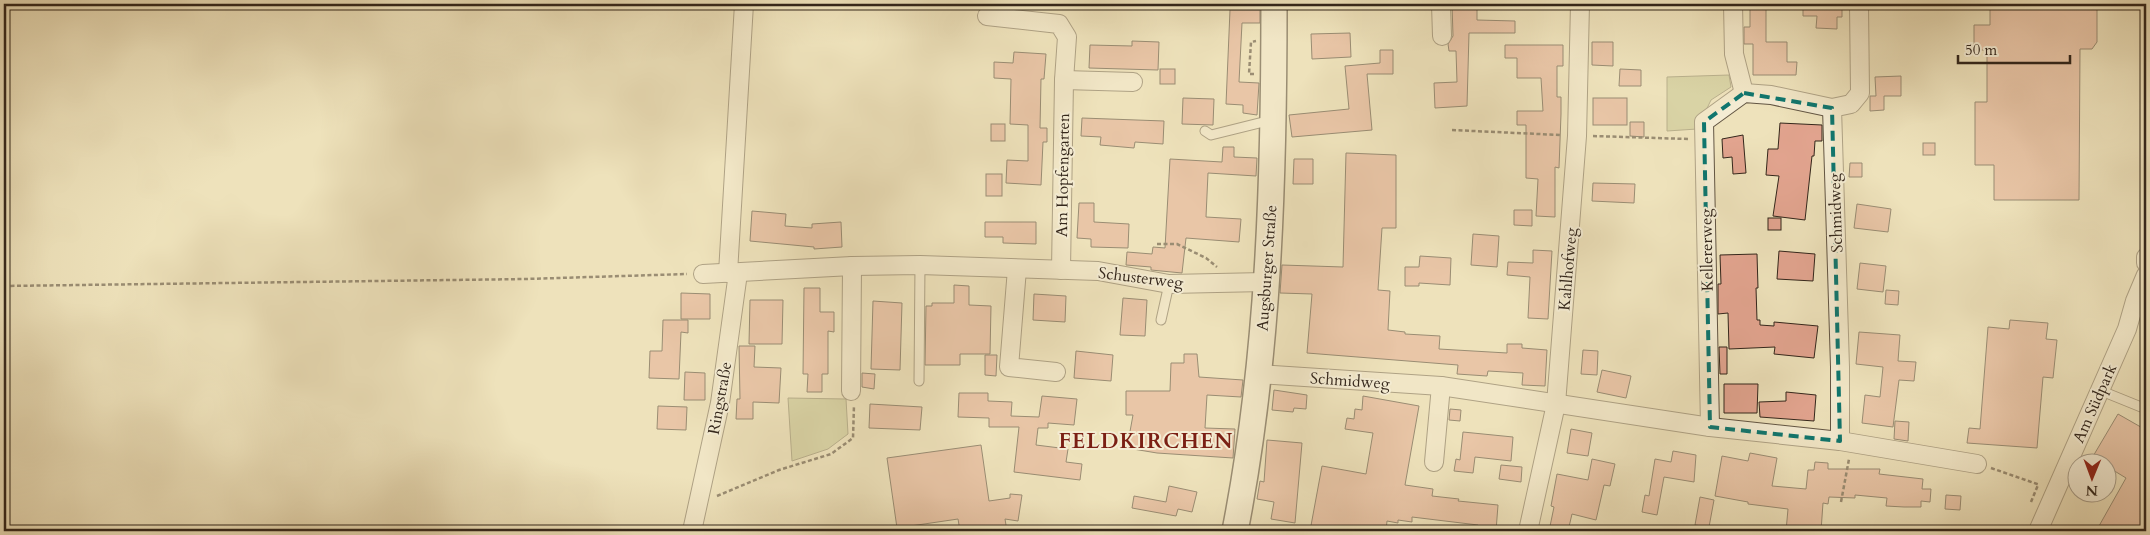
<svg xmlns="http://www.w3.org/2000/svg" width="2150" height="535" font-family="Cardo,serif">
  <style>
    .green { fill: #bfc18b; stroke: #797453 }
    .building { fill: #e2a48f; stroke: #33261b }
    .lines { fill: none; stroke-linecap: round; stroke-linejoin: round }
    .service-casing { stroke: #625543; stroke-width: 11 }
    .minor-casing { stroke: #625543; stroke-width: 20 }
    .secondary-casing { stroke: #33261b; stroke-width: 28 }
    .path { stroke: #33261b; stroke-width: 2.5; stroke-dasharray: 4 2.5; stroke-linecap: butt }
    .service { stroke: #f4ecd3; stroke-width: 9 }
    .minor { stroke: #f4ecd3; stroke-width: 18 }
    .secondary { stroke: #f4ecd3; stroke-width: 25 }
    .marked { fill: none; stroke: #0f766e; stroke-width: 4; stroke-dasharray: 10 6; stroke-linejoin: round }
    .labels { text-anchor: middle; stroke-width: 4; stroke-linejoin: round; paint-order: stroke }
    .street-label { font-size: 16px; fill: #33261b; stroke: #f4ecd3 }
    .district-label { font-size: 21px; font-weight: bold; letter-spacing: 1px; fill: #7a1f14; stroke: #f4ecd3 }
  </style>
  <rect width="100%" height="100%" fill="#eee2bb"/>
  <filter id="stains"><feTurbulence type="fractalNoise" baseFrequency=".004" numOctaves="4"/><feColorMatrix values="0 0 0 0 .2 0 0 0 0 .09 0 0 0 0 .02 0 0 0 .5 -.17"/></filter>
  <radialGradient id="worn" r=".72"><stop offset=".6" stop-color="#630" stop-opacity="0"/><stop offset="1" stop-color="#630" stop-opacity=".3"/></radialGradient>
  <!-- green -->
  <g class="green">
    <path d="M1729 75 1731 87 1711 100 1697 129 1667 131V77Z"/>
    <path d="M788 398 846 399 848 434 828 449 792 461Z"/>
  </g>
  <!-- building -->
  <g class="building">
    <path d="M1452 4H1477V20L1515 21V33H1469L1467 106 1435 108 1434 83 1457 82 1456 51H1449L1448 44 1453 36Z"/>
    <path d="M1750 4H1766V42H1787V62H1797L1796 75H1753V44H1744V27H1750Z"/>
    <path d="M1803 4H1842V17H1837V29L1816 28 1817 16H1803Z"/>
    <path d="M1990 4H2097V42L2092 49H2080L2079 200H1994V165H1975V102H1987V50H1974V25H1990Z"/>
    <path d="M1230 10H1260V23H1242L1239 82 1259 83 1257 115 1243 113V105L1226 104Z"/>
    <path d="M1350 33 1351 57 1312 59 1311 34Z"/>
    <path d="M1132 41 1159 42 1158 70 1089 68 1090 45 1132 46Z"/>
    <path d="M1592 42H1613V66L1592 65Z"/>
    <path d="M1505 45H1563V66H1557V97H1561V114L1559 168 1555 167V217L1536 216 1538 179 1526 178V125H1517V111H1543L1541 78H1517V58H1505Z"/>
    <path d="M1380 50H1393V74H1367L1372 130 1292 137 1289 115 1349 109 1345 66 1380 63Z"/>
    <path d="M1014 52 1046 54 1044 79H1041L1040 128H1047V142H1043L1041 185 1006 183 1007 160 1028 161V125L1010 124 1011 79 994 78V62L1013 63Z"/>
    <rect x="1160" y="69" width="15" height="15"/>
    <path d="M1620 69 1641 70V86H1619Z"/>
    <path d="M1901 76V96H1884V110L1870 111V96H1876L1875 77Z"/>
    <path d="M1183 98 1214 99 1213 125 1182 124Z"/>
    <rect x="1593" y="98" width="34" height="27"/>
    <path d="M1082 118 1164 121 1163 144 1135 142 1134 148 1100 145 1101 137 1081 136Z"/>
    <path d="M1630 122H1644V137L1630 136Z"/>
    <path d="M1780 123 1822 125V141H1815L1814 156H1812L1805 220 1773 216 1779 176 1766 175 1768 149H1778Z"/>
    <rect x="991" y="124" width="14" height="17"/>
    <path d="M1743 135 1746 173 1733 174 1732 157 1723 158 1722 139Z"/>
    <rect x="1923" y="143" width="12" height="12"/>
    <path d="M1223 147H1234V157L1257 158 1256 176 1208 173 1206 217 1241 219 1239 242 1186 238 1182 273 1151 270V267L1126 265 1127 252 1152 254 1153 247 1165 248 1170 159 1222 162Z"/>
    <path d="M1346 153 1396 155V228H1382L1378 290 1390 291 1388 330 1405 332V334L1440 336 1439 349 1507 353V344H1522V348L1547 350 1545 386 1522 385 1523 373 1488 371 1487 376 1457 374 1458 365 1307 353 1312 294 1280 293 1282 265 1343 267Z"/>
    <path d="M1294 159H1313V184H1293Z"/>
    <path d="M1850 163H1862V177H1849Z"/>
    <rect x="986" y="174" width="16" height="22"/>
    <path d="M1593 183 1635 184 1634 203 1592 201Z"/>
    <path d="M1079 203H1094V222L1129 224 1128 248 1091 247V239L1077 238Z"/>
    <path d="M1857 204 1891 209 1888 232 1854 228Z"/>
    <path d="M1514 210H1532V226L1514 225Z"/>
    <path d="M752 211 786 214 785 226 812 228V224L841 222 842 247 814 249V247L750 241Z"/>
    <rect x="1768" y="218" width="13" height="12"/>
    <path d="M985 222H1036V244L1003 243V237H985Z"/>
    <path d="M1473 234 1499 236 1497 267 1471 265Z"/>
    <path d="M1533 250 1552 251 1548 319 1528 318 1530 277 1507 275 1508 262 1533 263Z"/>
    <path d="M1779 251 1815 254 1813 281 1777 279Z"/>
    <path d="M1757 254 1758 288H1756L1757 320H1760V325L1774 326V322L1818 326 1814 358 1774 354 1775 347 1729 349 1728 313 1718 314V284H1721L1720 255Z"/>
    <path d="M1420 256 1451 258 1450 285 1419 283V286H1405V267H1419Z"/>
    <path d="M1860 263 1886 266 1883 292 1857 289Z"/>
    <path d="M954 285 969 286V305L991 306 990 354H960V365H925L926 306H932V303H954Z"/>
    <path d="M804 288H820V312H834V332L828 331V374H822V392H807L808 374H803Z"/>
    <path d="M1886 290 1899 291 1898 305 1885 304Z"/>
    <path d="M681 293 710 294V319H681Z"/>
    <path d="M1034 294 1066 296 1065 322 1033 320Z"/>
    <path d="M1123 298 1147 300 1145 336 1120 335Z"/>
    <path d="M750 300H783L782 344H749Z"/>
    <path d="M873 301 902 303 900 370 871 369Z"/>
    <path d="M663 320H688V333L681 332 679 379 649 378 650 351H662Z"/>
    <path d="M2010 320 2048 323 2046 339 2057 340 2053 378 2043 377 2037 448 1967 443 1969 428 1980 429 1988 327 2009 329Z"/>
    <path d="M1859 332 1900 335 1898 361 1916 362 1914 381 1899 380 1893 427 1862 423 1865 395 1880 397 1883 367 1856 364Z"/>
    <path d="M739 346H755L754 367 781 368 779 403 753 402V419H736L737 399H740Z"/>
    <path d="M1719 347H1727V374H1720Z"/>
    <path d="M1583 350 1598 351 1597 375 1581 374Z"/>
    <path d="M1076 351 1113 355 1111 381 1074 378Z"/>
    <path d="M1184 354H1197L1199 377 1243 380 1241 397 1207 395 1205 428 1235 429 1233 458 1157 453 1127 448 1133 415H1126V391H1170L1171 363H1184Z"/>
    <path d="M985 355H997L996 376 985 375Z"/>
    <path d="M1602 370 1631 376 1626 398 1597 392Z"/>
    <path d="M685 372 705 373V400H684Z"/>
    <path d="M862 373 875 374 874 389 862 387Z"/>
    <path d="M1724 384H1758L1757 413H1724Z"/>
    <path d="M1274 390 1307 395 1306 409 1294 408 1293 412 1272 410Z"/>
    <path d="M1786 392 1816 395 1814 421 1760 417 1759 402 1786 401Z"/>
    <path d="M959 393H988V401L1012 402 1011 416 1039 417 1042 396 1077 399 1074 425 1048 423V428H1038L1036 445 1068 449 1066 462 1082 464 1080 480 1014 472 1019 427H989V418L958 417Z"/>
    <path d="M1363 396 1419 406 1405 485 1433 489 1432 496 1459 499 1458 501 1498 505 1496 531H1477L1478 525 1412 517V522L1398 520V523L1387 521 1386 531H1310L1322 466 1366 474 1373 433 1345 429 1347 418 1354 419 1355 409 1362 410Z"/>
    <path d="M870 404 922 407 920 430 869 428Z"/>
    <path d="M658 406 687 407 686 430 657 429Z"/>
    <path d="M1450 409 1461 410 1460 421 1449 420Z"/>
    <path d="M2118 414 2146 430V531H2108L2099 526 2126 478 2108 467V462H2100L2092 458Z"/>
    <path d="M1895 421 1909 422 1908 441 1894 439Z"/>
    <path d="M1571 429 1592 433 1588 456 1567 453Z"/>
    <path d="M1463 432 1513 437 1511 461 1475 457 1473 473 1454 471 1456 459 1460 460Z"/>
    <path d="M1267 440 1302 443 1295 523 1271 519 1274 502 1257 499 1260 481 1264 482Z"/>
    <path d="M981 445 989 501 1010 498V494L1022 495 1018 521 1005 519 1007 531H960L958 519 897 528 887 458Z"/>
    <path d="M1673 451 1696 455 1694 482 1664 477 1657 515 1642 512 1645 495 1649 496 1655 459 1671 462Z"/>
    <path d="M1750 453 1777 458 1772 486 1806 489 1808 470H1814L1815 462 1828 463V469H1880L1879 474 1923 479 1922 489H1931L1930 502 1921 501V507H1904L1886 506 1887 498 1855 495V498L1829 497 1828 504 1823 503 1821 531H1786L1788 509 1748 504V502L1715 496 1722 456 1748 461Z"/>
    <path d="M1592 459 1615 464 1610 486 1604 485 1596 520 1572 514 1568 531H1549L1554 507 1551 506 1557 474 1588 480Z"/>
    <path d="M1501 465 1522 467 1521 482 1499 479Z"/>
    <path d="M1169 486 1197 492 1192 512 1178 509 1176 516 1132 508 1134 496 1166 502Z"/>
    <path d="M1946 495 1961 496 1960 510 1945 509Z"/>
    <path d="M1700 497 1714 500 1709 527 1695 525Z"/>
  </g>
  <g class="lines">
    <!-- service casing -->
    <g class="service-casing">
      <g id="service">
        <path d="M1205 131 1211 135 1271 120"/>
        <path d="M1161 320 1169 284"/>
        <path d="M919 381 920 265"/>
        <path d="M2099 390 2146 409"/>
      </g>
    </g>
    <!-- minor casing -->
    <g class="minor-casing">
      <g id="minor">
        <path d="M1441 4 1442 36"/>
        <path d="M1733 4 1734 54 1744 93"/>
        <path d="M987 16 1059 24 1067 37 1064 80 1061 270"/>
        <path d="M1064 80 1133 82"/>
        <path d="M2146 257V263"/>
        <path d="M1017 269 1009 367 1056 372"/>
        <path d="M728 273 744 4"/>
        <path d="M703 274 852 266 920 265 1098 271 1169 284 1265 282"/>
        <path d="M1259 374 1441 386 1710 427 1840 441 1977 464"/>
        <path d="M851 391 852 266"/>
        <path d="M1710 427 1704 122 1744 93 1771 95 1832 108"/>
        <path d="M1840 441V367L1832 108 1851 104 1860 93 1859 4"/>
        <path d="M1434 462 1441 386"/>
        <path d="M692 531 720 403 738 273"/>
        <path d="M1528 531 1556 404 1577 136 1580 4"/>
        <path d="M2038 531 2127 329 2135 301 2146 275"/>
      </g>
    </g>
    <!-- secondary casing -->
    <g class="secondary-casing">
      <path id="secondary" d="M1235 531C1269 358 1274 180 1274 4"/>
    </g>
    <!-- path -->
    <g class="path">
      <path d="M1254 74H1249L1251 42 1256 41"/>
      <path d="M1452 130 1560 135"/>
      <path d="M1593 136 1688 139"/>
      <path d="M1157 244H1177L1206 258 1217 267"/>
      <path d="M4 286 526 279 687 274"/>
      <path d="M1991 468 2040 485"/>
      <path d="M717 496 779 470 831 454 853 438 854 405"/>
      <path d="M1841 502 1849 459"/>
      <path d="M2031 502 2038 485"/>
    </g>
    <!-- service -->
    <use href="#service" class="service"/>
    <!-- minor -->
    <use href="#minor" class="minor"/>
    <!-- secondary -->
    <use href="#secondary" class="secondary"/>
  </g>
  <!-- marked area -->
  <path d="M0 0H2150V535H0ZM1744 93 1832 108 1840 441 1710 427 1704 122Z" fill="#eee2bb" fill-opacity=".55" fill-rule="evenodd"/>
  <path class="marked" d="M1744 93 1832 108 1840 441 1710 427 1704 122Z"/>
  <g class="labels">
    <!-- street labels -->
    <g class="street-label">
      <text transform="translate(1062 175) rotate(-89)" y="6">Am Hopfengarten</text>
      <text transform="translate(1835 213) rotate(-92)" y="6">Schmidweg</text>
      <text transform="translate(1706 250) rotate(-91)" y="6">Kellererweg</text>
      <text transform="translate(1266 268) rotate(-86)" y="6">Augsburger Straße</text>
      <text transform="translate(1567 269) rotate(-85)" y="6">Kahlhofweg</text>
      <text transform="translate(1141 277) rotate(7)" y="6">Schusterweg</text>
      <text transform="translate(1350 380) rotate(4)" y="6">Schmidweg</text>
      <text transform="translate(719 398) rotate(-80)" y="6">Ringstraße</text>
      <text transform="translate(2094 403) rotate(-66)" y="6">Am Südpark</text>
    </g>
    <!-- district labels -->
    <g class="district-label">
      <text x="1146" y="448">FELDKIRCHEN</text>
    </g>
  </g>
  <!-- margin -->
  <rect width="2150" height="535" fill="none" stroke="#eee2bb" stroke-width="20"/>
  <rect x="5" y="5" width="2140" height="525" fill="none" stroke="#33261b" stroke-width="2.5"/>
  <rect x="10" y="10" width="2130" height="515" fill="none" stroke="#33261b"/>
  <!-- north arrow -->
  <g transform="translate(2092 478) rotate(181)"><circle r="24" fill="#f4ecd3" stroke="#a79d89"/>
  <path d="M0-4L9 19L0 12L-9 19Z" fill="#8f2418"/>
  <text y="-8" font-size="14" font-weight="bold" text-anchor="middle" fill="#33261b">N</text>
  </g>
  <!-- scale -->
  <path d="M1958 55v8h112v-8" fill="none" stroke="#33261b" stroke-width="2.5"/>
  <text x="1965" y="55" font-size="15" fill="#33261b" stroke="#f4ecd3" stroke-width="4" paint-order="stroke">50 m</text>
  <rect width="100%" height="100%" filter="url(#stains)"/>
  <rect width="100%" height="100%" fill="url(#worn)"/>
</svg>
